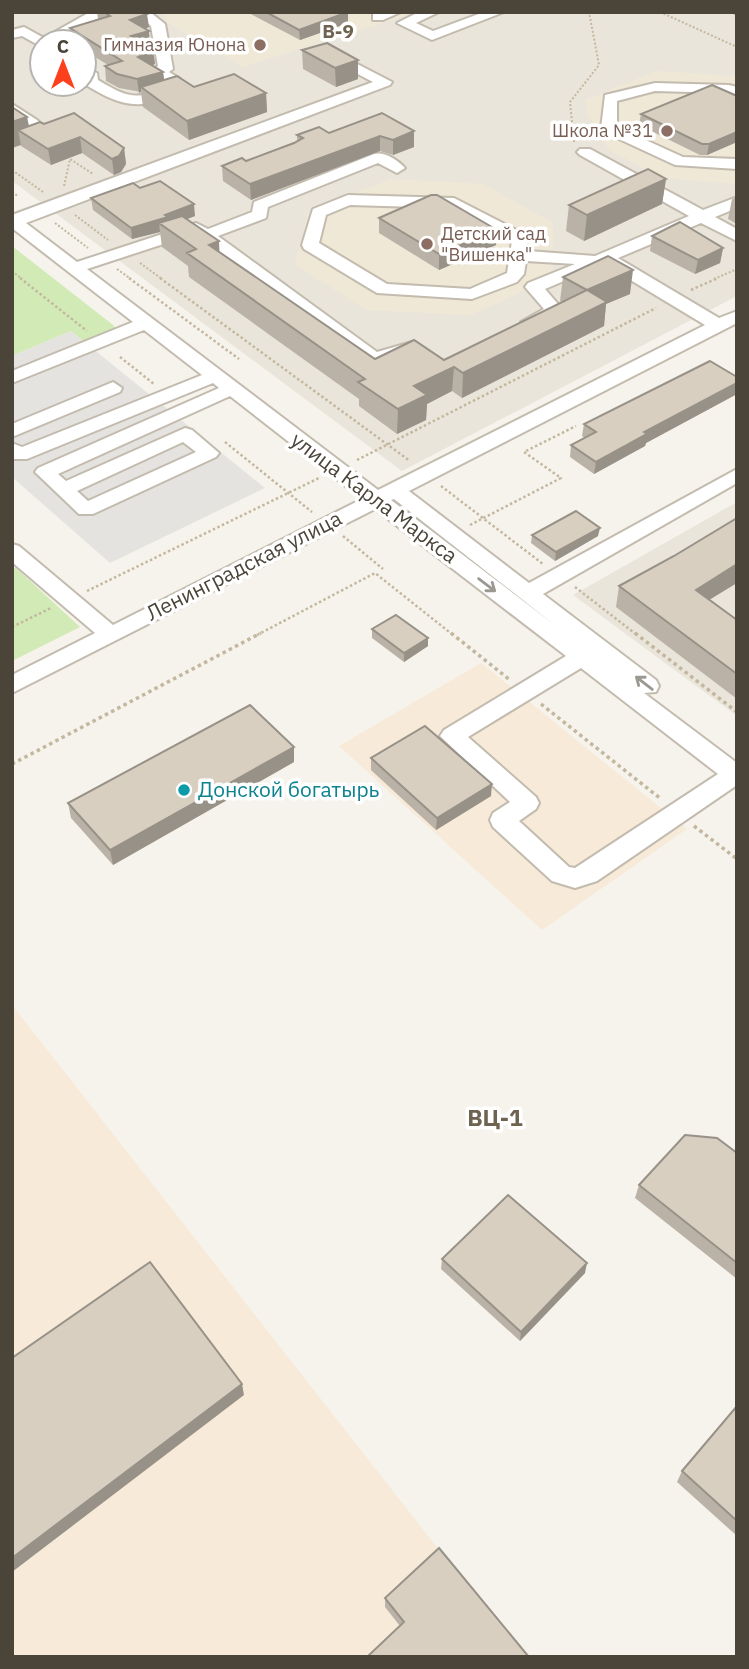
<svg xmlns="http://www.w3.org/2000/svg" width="749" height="1669" font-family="'IBM Plex Sans',sans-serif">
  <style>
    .residential { fill: #eae5da; fill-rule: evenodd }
    .commercial { fill: #f7ead8 }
    .education { fill: #efe8d6 }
    .green { fill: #d2eab5 }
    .parking { fill: #e5e3e0 }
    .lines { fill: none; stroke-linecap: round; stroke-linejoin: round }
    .minor-casing { stroke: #c2bbae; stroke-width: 4 }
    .path-far2 { stroke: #c4b79f; stroke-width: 2; stroke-dasharray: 2 2; stroke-linecap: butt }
    .path-far1 { stroke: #c4b79f; stroke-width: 2.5; stroke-dasharray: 2.5 2.5; stroke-linecap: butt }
    .path { stroke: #c4b79f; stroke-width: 3.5; stroke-dasharray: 3.5 3.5; stroke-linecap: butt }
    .minor { fill: #fff; fill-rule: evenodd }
    .wall { fill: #bab2a6 }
    .shaded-wall { fill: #979187 }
    .building { fill: #d8cfc1; stroke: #979187; stroke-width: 2 }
    .oneway { stroke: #9c9892 }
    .education-dot { fill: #8d6e63; stroke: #fff; stroke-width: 2.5 }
    .culture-dot { fill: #0f9aa8; stroke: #fff; stroke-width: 2.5 }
    .labels { text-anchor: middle; stroke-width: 7; stroke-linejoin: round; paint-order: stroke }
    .far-education-label { font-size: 18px; fill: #785e54; stroke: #fff; text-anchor: end }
    .far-neighbourhood-label { font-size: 19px; font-weight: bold; fill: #6e6250; stroke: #fff }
    .street-label { font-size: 21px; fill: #4b4439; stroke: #fff }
    .culture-label { font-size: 21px; fill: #0d838f; stroke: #fff; text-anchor: start }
    .neighbourhood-label { font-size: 23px; font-weight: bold; fill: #6e6250; stroke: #fff }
  </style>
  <rect width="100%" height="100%" fill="#f6f3ec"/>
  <!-- residential -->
  <g class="residential">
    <path d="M12 12H737V296L402 471 12 181ZM42 42H84V84H42Z"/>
    <path d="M737 502V716L573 595Z"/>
  </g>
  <!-- commercial -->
  <g class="commercial">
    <path d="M481 663 687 829 542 930 339 746Z"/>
    <path d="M12 1005 523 1657H12Z"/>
  </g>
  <!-- education -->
  <g class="education">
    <path d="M161 12H417L243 67 166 22V15Z"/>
    <path d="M656 71 737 76V184L663 178 609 150 587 113 586 100Z"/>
    <path d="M391 179 483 184 553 223 552 278 471 315 366 310 295 264 308 212Z"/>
  </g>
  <!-- green -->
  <g class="green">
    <path d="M12 246 113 325 116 329 87 344 71 331 12 356Z"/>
    <path d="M16 568 80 627 12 661V569Z"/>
  </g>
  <!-- parking -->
  <path class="parking" d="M71 331 265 488 110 563 12 477V356Z"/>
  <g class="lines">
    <!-- minor casing -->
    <g class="minor-casing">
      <g id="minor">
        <path d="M90 12H110L60 42H42V47L22 36 12 38V30L24 27 44 38Z"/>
        <path d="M134 12H150L165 24 173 69 169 72 180 79 182 90C177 95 169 97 162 100 131 110 112 101 86 85L84 67 97 73 98 80C128 98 135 100 168 88V84L150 71 158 66 151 26Z"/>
        <path d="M379 12H401L383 20H373V14Z"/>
        <path d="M419 12H439L416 23 433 31 484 12H504L432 40 397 23Z"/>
        <path d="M338 54 392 82 390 85 26 223 77 262 190 225 196 223 208 229 252 212 254 202 374 154C384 151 398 160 405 168L397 173 378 163 268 207 266 218 218 236 377 352 412 342 421 347 418 351 374 364 368 363 194 234 87 269 378 490 705 325 604 264 545 289 564 311 561 315 530 327 521 322 544 309 525 287 528 283 575 264 526 261 524 274 517 282 472 299 377 293 304 249 302 245 313 209 348 195 454 198 526 235 528 251 595 256 689 216 580 155 577 152 580 149H590L703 210 737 197V208L715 217 737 229V241L701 223 618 258 719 318 737 311V323L409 491 529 583 737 469V483L543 594 656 680 659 686 656 692 644 693 737 763V785L597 881 575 888 552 881 493 827 490 820 493 813 510 802 440 736 444 730 566 656 375 509 12 693V675L95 633 12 562V544L19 546 113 625 362 499 230 396 58 474 66 481 185 428 192 430 219 453 216 457 93 514H79L35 472 38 468 219 388 213 383 27 459H12V443L22 447 202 375 144 330 12 383V371L133 322 12 228V215L373 82 333 61 331 58ZM350 205 451 208 512 241 507 273 470 289 387 284 319 243 326 215ZM183 442 196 452 88 501 77 491ZM394 499 556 626 391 500ZM581 668 718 774 575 868 569 867 519 821 536 809 539 803 536 797 468 737Z"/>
        <path d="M655 83 729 85 737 87V97L726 93 655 91 617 101V127L683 157 737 159V169L675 165 604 132 601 129 605 95Z"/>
        <path d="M12 104 37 120 40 123 37 126H27L12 115Z"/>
        <path d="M113 382 122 388 120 392 12 437V424Z"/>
      </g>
    </g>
    <!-- path-far2 -->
    <g class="path-far2">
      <path d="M660 12 737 47"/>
      <path d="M730 12 737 15"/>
      <path d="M574 142 570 102 599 65 589 12"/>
      <path d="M12 170 43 192"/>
      <path d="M64 186 70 159 93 174"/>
      <path d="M12 192 18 196"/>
      <path d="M75 215 108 240"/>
      <path d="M55 223 88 248"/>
      <path d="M140 263 162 279"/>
      <path d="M117 269 131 279"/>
      <path d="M12 271 22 279"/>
      <path d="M714 279 737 269"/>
    </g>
    <!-- path-far1 -->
    <g class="path-far1">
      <path d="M20 278 87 331"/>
      <path d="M129 278 239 359"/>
      <path d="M160 278 410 461"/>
      <path d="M691 290 718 278"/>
      <path d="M120 357 154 384"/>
      <path d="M225 442 312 512"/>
      <path d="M357 460 656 308"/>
      <path d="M441 486 543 564"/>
      <path d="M470 525 561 478 524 452 576 426"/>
      <path d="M343 536 383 569"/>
      <path d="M575 587 637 635"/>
      <path d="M87 591 319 478"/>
      <path d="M12 627 51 608"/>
      <path d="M257 635 375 573 453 635"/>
    </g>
    <!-- path -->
    <g class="path">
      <path d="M451 633 510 680"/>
      <path d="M635 633 737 712"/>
      <path d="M541 704 661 799"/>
      <path d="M12 764 261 633"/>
      <path d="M694 826 737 859"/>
    </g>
    <!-- minor -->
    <use href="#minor" class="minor"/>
  </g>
  <!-- wall -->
  <g class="wall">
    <path d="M97 12H145L149 27 145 29 150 45 147 46 153 50 155 64 152 65 163 72 164 80 194 87 266 93 267 112 189 140 143 107 141 92 119 88 106 81 105 66 108 65 84 50V42H72L70 28 98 19Z"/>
    <path d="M247 12H348V23L300 40Z"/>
    <path d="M302 50 358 60V79L336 87 303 69Z"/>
    <path d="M737 96V142L707 155H700L639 125 641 114Z"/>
    <path d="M12 107 27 117 29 126 44 124 124 148 126 164 121 172 114 175 82 153 51 165 21 146Z"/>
    <path d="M414 131V147L393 155 380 151 251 200 223 181 222 166 246 161 297 141V135Z"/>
    <path d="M666 179 662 204 584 241 566 231 569 205Z"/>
    <path d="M140 188 195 216 187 219 219 252 375 359 444 360 562 302 560 301 563 277 630 294 606 304 604 326 462 398 452 391 427 404 426 420 397 434 359 406V399L189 277 188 266 162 247 160 232 132 239 93 210 91 198Z"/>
    <path d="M737 197V224L728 219 732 199Z"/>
    <path d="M379 218 497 230 496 245 439 270 379 233Z"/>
    <path d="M652 236 723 248 720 263 695 274 650 251Z"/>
    <path d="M737 377V394L646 443 645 446 594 474 570 457 571 445 585 438 582 436 584 424Z"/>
    <path d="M532 535 598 536 555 561 531 543Z"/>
    <path d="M619 586 709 600 737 620V699L616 607Z"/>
    <path d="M372 629 428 638V646L404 662 372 638Z"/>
    <path d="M294 747V762L113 865 71 818 68 803Z"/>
    <path d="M371 758 491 796 436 830 371 770Z"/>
    <path d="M737 1153V1279L635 1198 639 1185Z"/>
    <path d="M442 1259 585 1273 520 1341 441 1269Z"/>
    <path d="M737 1406V1536L677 1482 682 1471Z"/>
    <path d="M385 1598 529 1657 400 1626 385 1607Z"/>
  </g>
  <!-- shaded-wall -->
  <g class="shaded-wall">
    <path d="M348 12V23L300 40 299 30Z"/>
    <path d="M147 14 149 27 132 34 130 20Z"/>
    <path d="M149 31 150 45 133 50 131 36Z"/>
    <path d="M153 50 155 64 139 71 138 57Z"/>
    <path d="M358 60V79L336 87 335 68Z"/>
    <path d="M163 72 165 86 141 87V92L139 93 137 79Z"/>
    <path d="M266 93 267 112 189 140 187 121Z"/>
    <path d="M27 117 31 138 18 130 21 145 12 148V122Z"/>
    <path d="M414 131V147L393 155V140Z"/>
    <path d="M737 132V142L707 155 709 144Z"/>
    <path d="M380 136V151L251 200 250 184Z"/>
    <path d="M80 137 82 153 51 165 48 149Z"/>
    <path d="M124 148 126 164 121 172 114 175 112 159Z"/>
    <path d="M666 179 662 204 584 241 587 215Z"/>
    <path d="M194 204 195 216 169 226 159 223 160 232 132 239 131 228Z"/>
    <path d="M497 230 496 245 439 270V254Z"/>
    <path d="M219 241 220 265 209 245Z"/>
    <path d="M723 248 720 263 695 274 698 260Z"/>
    <path d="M633 270 630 294 606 304 604 326 462 398 463 373 587 290Z"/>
    <path d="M454 367 452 391 427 404 426 420 397 434 398 409 414 386Z"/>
    <path d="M737 383V394L646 443 645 446 594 474 596 462 644 432Z"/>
    <path d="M600 528 598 536 555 561 556 552Z"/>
    <path d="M737 564V583L691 611 696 590Z"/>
    <path d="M428 638V646L404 662V653Z"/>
    <path d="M294 747V762L113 865 110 850Z"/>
    <path d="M492 784 491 796 436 830 437 818Z"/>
    <path d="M587 1263 585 1273 520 1341 521 1332Z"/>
    <path d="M242 1384 244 1395 12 1572V1558Z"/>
  </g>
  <!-- building -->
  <g class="building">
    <path d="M104 12H145L147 14 130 20 149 31 131 36 153 50 138 57 163 72 137 79 117 74 105 66 122 61 70 28 110 16Z"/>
    <path d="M266 12H348L299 30Z"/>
    <path d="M327 43 358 60 335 68 302 50Z"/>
    <path d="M234 74 266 93 187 121 141 87 177 76 194 87Z"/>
    <path d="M712 85 737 96V132L709 144H702L641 114Z"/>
    <path d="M12 107 27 117 12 122Z"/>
    <path d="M74 113 124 148 119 156 112 159 80 137 48 149 18 130 40 122 44 124Z"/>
    <path d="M382 113 414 131 393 140 380 136 250 184 222 166 242 158 246 161 294 143 303 138 297 135 319 127 329 133Z"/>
    <path d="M648 169 666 179 587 215 569 205Z"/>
    <path d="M160 181 194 204 165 215 168 217 131 228 91 198 133 183 140 188Z"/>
    <path d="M431 195H437L497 230 439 254 379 218Z"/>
    <path d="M182 216 219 241 209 245 375 359 414 340 444 360 587 290 563 277 608 256 633 270 587 290 607 302 463 373 454 367 414 386 427 395 398 409 358 382 365 379 187 253 196 249 159 223Z"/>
    <path d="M680 222 723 248 698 260 652 236Z"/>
    <path d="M710 361 737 377V383L644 432 647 434 596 462 571 445 596 432 584 424Z"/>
    <path d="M576 511 600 528 556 552 532 535Z"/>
    <path d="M737 518V564L696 590 737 620V674L619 586 674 556Z"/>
    <path d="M396 615 428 638 404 653 372 629Z"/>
    <path d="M250 705 294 747 110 850 68 803Z"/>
    <path d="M425 726 492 784 437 818 371 758Z"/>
    <path d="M685 1135 717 1138 737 1153V1263L639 1185Z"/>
    <path d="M508 1195 587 1263 521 1332 442 1259Z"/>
    <path d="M150 1262 242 1384 12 1558V1358Z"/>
    <path d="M737 1406V1521L682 1471Z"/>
    <path d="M439 1548 529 1657H367L404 1622 385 1598Z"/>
  </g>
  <!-- one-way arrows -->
  <defs><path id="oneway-shaft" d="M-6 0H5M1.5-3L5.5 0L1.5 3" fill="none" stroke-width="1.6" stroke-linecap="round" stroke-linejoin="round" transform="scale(1.75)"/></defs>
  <g class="oneway">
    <use href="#oneway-shaft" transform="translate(487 585) rotate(37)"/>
    <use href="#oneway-shaft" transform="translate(644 683) rotate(-142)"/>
  </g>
  <!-- markers -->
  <g class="education-dot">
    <circle cx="260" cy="45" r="7"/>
    <circle cx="667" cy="131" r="7"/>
    <circle cx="427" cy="244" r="7"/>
  </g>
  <circle class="culture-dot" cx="184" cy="790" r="7"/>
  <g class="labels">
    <!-- far-education labels -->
    <g class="far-education-label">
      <text x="246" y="51">Гимназия Юнона</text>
      <text x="653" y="137">Школа №31</text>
      <text x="441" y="240" text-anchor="start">Детский сад<tspan x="441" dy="21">"Вишенка"</tspan></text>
    </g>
    <!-- far-neighbourhood labels -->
    <g class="far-neighbourhood-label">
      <text x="338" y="38">В-9</text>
    </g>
    <!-- street labels -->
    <g class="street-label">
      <text transform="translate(374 498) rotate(37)" y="7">улица Карла Маркса</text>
      <text transform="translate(244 566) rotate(-27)" y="7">Ленинградская улица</text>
    </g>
    <!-- culture labels -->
    <g class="culture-label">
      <text x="198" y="797">Донской богатырь</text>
    </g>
    <!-- neighbourhood labels -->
    <g class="neighbourhood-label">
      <text x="495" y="1126">ВЦ-1</text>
    </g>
  </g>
  <!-- border -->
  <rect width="749" height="1669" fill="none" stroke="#4b4439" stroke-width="28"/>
  <!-- north arrow -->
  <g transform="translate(63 63)"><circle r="33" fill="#ffffff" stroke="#b7b4b0" stroke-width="2"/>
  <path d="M0-5L12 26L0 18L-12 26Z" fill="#fc3f1d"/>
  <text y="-10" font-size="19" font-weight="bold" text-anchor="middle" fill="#4b4439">С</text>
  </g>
</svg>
